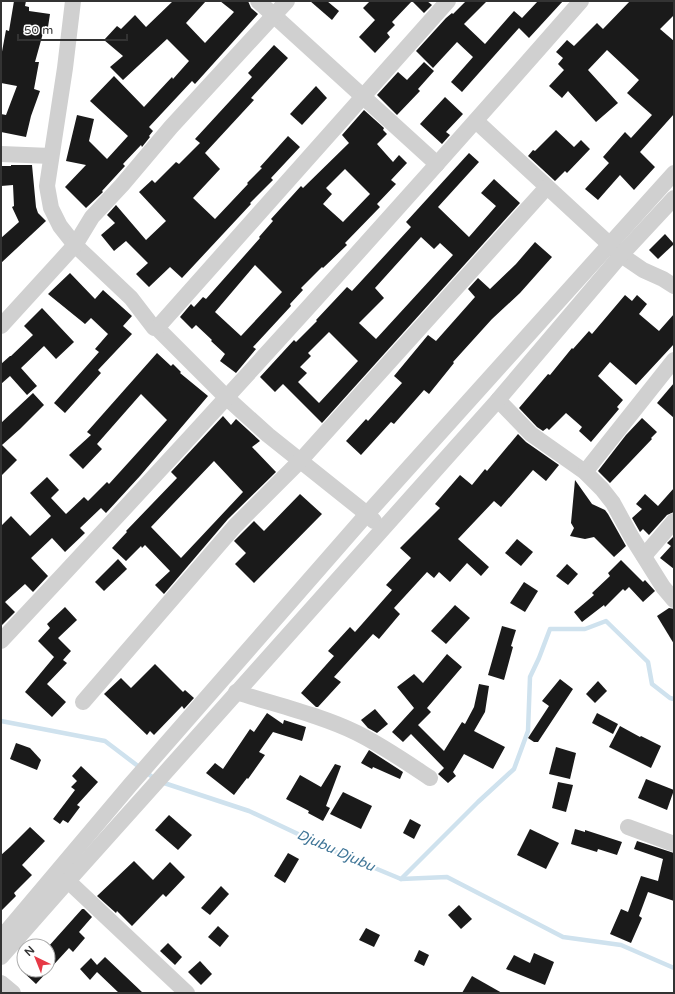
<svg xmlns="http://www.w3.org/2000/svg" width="675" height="994" font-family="'Varela Round',sans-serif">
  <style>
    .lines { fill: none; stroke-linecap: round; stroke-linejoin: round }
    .stream { stroke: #cfe2ee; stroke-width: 4.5 }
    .building { fill: #1a1a1a; fill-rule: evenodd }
    .minor { stroke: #d0d0d0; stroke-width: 16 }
    .labels { text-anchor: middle; stroke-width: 4; stroke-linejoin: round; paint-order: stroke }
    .water-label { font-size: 14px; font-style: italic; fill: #3f7597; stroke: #fff }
  </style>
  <rect width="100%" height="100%" fill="#fff"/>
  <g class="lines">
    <!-- stream -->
    <g class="stream">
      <path d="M1 721 105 741 155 779"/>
      <path d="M161 782 249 811 334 851 401 879 447 877 563 937 621 945 674 968"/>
      <path d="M401 879 478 802 514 769 528 731 530 677 539 658 550 629H585L606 621 648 662 652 684 670 698 674 699"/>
    </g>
  </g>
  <!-- building -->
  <g class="building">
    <path d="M14 1H26L25 6 29 7V11L50 14 48 27 45 26 35 62H39L34 89 40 91 31 116 26 137 1 132V114L6 115 17 86 1 83V57L6 30 9 31Z"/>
    <path d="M173 1H206L186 23 205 43 234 12 220 1H248L251 8 258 14 195 84 192 81 149 127 153 131 149 136 150 137 142 147 141 145 123 164 125 166 102 191 103 192 86 208 65 187 86 165 66 161 77 115 94 119 89 141 107 159 128 136 90 101 114 76 144 107 172 77 173 79 189 61 167 39 123 80 110 67 123 56 104 40 117 26 121 29 135 15 146 27Z"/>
    <path d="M310 1H327L339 11 332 20Z"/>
    <path d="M370 1H427L432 5 424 13 412 1 392 22 395 25 387 33 390 37 375 53 359 37 375 20 363 8Z"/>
    <path d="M466 1H487L464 24 485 44 514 11 522 18 538 1H563L529 38 519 28 462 92 451 82 473 57 457 42 433 68 416 51 446 18 452 13 453 14Z"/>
    <path d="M630 1H674V15L660 29 674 41V114L640 152 655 167 634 190 620 175 598 200 585 189 609 163 603 157 625 132 631 138 652 115 627 93 639 80 607 50 588 70 618 103 596 122 568 91 562 98 549 86 564 70 558 64 563 58 556 52 567 40 574 46 597 23 603 29Z"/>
    <path d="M274 45 288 58 251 98 254 100 205 153 220 169 193 198 215 219 248 184 247 183 262 168 260 167 288 136 300 147 271 178 273 180 250 203 251 204 182 278 170 267 149 287 136 274 148 263 126 241 114 251 101 235 115 223 107 215 116 205 146 240 166 221 139 192 152 180 155 183 176 162 179 164 200 143 195 139 252 77 248 73Z"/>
    <path d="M424 62 434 71 418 89 420 91 397 115 377 95 398 72 407 80Z"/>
    <path d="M316 86 327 98 302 125 290 114Z"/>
    <path d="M445 97 463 114 446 132 450 135 442 144 420 124Z"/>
    <path d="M364 110 384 128 383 130 387 134 377 144 393 162 399 155 407 163 391 180 396 184 377 204 380 207 345 243 347 245 323 268 322 267 301 288 303 290 290 304 291 306 253 347 256 349 236 373 220 361 225 354 211 341 212 340 196 325 192 329 180 317 191 304 194 307 203 297 206 299 260 238 259 237 273 221 271 219 301 186 303 188 349 143 342 135ZM345 169 370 194 343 222 323 204 332 194 326 188ZM255 265 282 292 241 336 215 312Z"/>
    <path d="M556 130 574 147 581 140 590 149 567 173 565 171 555 181 528 156 533 150 535 151Z"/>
    <path d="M469 153 479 162 438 207 469 237 496 206 481 193 494 179 520 203 322 423 283 384 275 392 260 377 294 340 296 342 317 321 316 320 347 287 352 291 411 227 406 222ZM421 237 434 249 440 243 453 255 376 339 359 323 384 298 375 288ZM329 332 358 361 319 403 298 382 307 373 300 367 311 356 308 353Z"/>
    <path d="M11 165H32L36 207 38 213 46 221 1 263V238L19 222 12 207 14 206 13 185 1 186V166H11Z"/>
    <path d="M665 234 674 244 658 259 649 250Z"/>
    <path d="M535 242 552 257 520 293 492 319 453 362 454 363 429 394 424 390 394 424 391 422 361 455 346 441 366 419 368 421 402 383 394 376 428 335 436 341 475 297 468 289 478 278 490 289 516 264Z"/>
    <path d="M70 273 95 299 103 290 132 316 123 326 132 334 98 370 101 373 65 413 54 403 99 352 95 349 108 334 91 318 85 324 48 294Z"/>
    <path d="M625 295 632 301 637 295 647 304 639 314 659 331 674 314V344L636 385 610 362 598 376 623 400 617 407 619 409 591 442 579 431 582 427 566 413 549 430 547 428 543 431 537 427 519 408 548 374 550 375 572 348 573 349 589 331 592 334Z"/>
    <path d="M42 308 74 342 56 359 44 346 21 368 37 386 27 395 10 376 1 384V364L10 356H11L33 335 24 326Z"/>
    <path d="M157 353 171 366 173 364 181 372 180 373 208 396 140 476 106 513 101 508 80 528 85 533 65 552 52 538 31 558 48 576 33 592 25 584 5 602 15 612 1 626V526L11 516 30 536 51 516 30 493 47 477 59 490 51 498 66 514 84 497 88 501 107 482 109 484 167 420 141 394 97 444 102 449 83 469 69 455 91 435 87 432Z"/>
    <path d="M674 383V418L657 403Z"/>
    <path d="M33 393 44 405 20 429 2 445 17 460 1 476V423Z"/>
    <path d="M223 416 231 425 236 419 260 441 252 447 276 472 228 519 164 594 155 585 170 571 145 545 142 548 141 546 126 561 112 548 127 532 126 531 177 478 171 472ZM214 461 243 492 181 558 151 527Z"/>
    <path d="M642 418 657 432 651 438 652 439 610 483 598 471 626 435Z"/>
    <path d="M518 434 526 442 559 465 546 481 533 470 501 507 494 501 458 539 489 567 481 576 467 563 450 582 439 572 434 578 427 572 394 608 400 614 379 639 373 634 334 677 341 682 318 707H316L301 693 334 656 328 651 350 627 355 632 392 590 386 585 411 558 400 548 440 508 435 504 460 475 472 485 485 469 487 471Z"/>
    <path d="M575 480 592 504 605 510 608 514 626 546 614 557 594 537 585 539 570 536 574 528 571 523Z"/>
    <path d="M674 488V512L667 515 649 535 643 529 640 532 632 518 642 509 636 504 645 494 658 506Z"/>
    <path d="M300 494 322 514 254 583 235 564 246 553 234 541 254 521 264 531Z"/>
    <path d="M674 536V569L660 558 671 546 667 543Z"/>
    <path d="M517 539 533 552 521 566 505 553Z"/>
    <path d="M118 559 127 569 104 591 95 582Z"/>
    <path d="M621 560 643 582 645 580 655 591 643 602 629 587 625 591 623 589 605 607 604 605 582 622 574 612 594 595 592 593 610 576 608 573Z"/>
    <path d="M567 564 578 574 568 585 556 576Z"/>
    <path d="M524 582 538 591 525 612 510 603Z"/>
    <path d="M455 605 470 618 446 644 431 631Z"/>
    <path d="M65 607 77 620 58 638 71 651 63 660 67 663 47 684 66 702 52 717 25 692 54 657 38 641 50 628 47 624Z"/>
    <path d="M669 608 674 609V644L657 616Z"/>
    <path d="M502 626 516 630 511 646 513 647 504 680 488 675Z"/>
    <path d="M447 654 462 667 427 708 431 712 418 725 444 751 462 722 465 724 474 707 479 684 489 686 485 712 474 731 505 747 493 769 464 754 453 772 456 776 448 783 438 774 444 768 411 734 403 742 392 732 414 708 397 687 414 674 423 683Z"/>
    <path d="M155 664 183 692 185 690 194 698 184 709 182 706 154 735 150 731 147 735 104 694 121 678 131 688Z"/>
    <path d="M560 679 573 689 538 742H534L528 738 549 706 542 701Z"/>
    <path d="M598 681 607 691 595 703 586 694Z"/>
    <path d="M375 709 388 724 377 733 368 728 361 720Z"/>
    <path d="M267 713 283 724 284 720 306 727 303 738 302 741 273 732 259 752 265 755 248 779 247 778 234 795 206 773 215 763 223 769 250 729 254 732Z"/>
    <path d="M597 713 618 724 613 734 592 723Z"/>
    <path d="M620 726 640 737 641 736 661 746 651 768 609 747Z"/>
    <path d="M16 743 30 748 41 760 37 770 10 759Z"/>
    <path d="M556 747 576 753 570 779 549 774Z"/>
    <path d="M369 750 403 772 400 779 373 767 372 769 361 763Z"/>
    <path d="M335 764 341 766 326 806 330 808 323 821 308 813 309 811 286 799 300 775 321 787Z"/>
    <path d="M81 766 98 782 77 805 80 807 68 823 63 820 60 824 53 819 75 790 71 787 77 781 72 776Z"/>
    <path d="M646 779 674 790 667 810 638 798Z"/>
    <path d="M558 782 573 785 566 812 552 808Z"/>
    <path d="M343 792 372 806 361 829 330 814Z"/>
    <path d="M169 815 192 835 178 850 155 830Z"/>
    <path d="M410 819 421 825 414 839 403 833Z"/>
    <path d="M30 827 45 841 22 865 32 875 14 893 16 896 1 911V855L10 847Z"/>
    <path d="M530 829 559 843 546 869 517 855Z"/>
    <path d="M575 829 585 832V830L622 842 617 855 598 849 597 852 571 844Z"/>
    <path d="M637 841 674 853V901L648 892 639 916 642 918 631 943 610 934 621 909 628 912 641 876 658 881 663 859 634 849Z"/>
    <path d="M288 853 299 859 285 883 274 876Z"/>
    <path d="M134 861 153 880 170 862 185 877 166 897 163 894 132 926 117 911 116 913 97 896Z"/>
    <path d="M221 886 229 894 210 915 201 908Z"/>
    <path d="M459 905 472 919 461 929 448 915Z"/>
    <path d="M82 909H84L92 917 79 932 85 938 73 952 69 948 36 984 21 970H48V947Z"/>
    <path d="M218 926 229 936 220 947 208 937Z"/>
    <path d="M366 928 380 935 374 947 359 940Z"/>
    <path d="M168 943 182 957 175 965 160 951Z"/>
    <path d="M419 950 429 955 424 966 414 961Z"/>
    <path d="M534 953 554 962 545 985 506 969 514 955 530 963Z"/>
    <path d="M105 957 143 993H119L97 972 90 980 80 969 91 958 97 965Z"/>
    <path d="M200 961 212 974 201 985 188 972Z"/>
    <path d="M472 976 502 993H462Z"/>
  </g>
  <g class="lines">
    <!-- minor -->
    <g class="minor">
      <path d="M73 1 65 68 47 186 51 208 60 226 75 245 131 298 154 328H157L227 398 268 435 367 514 374 521"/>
      <path d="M258 1 437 164"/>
      <path d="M476 121 621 255 643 270 663 279 674 286"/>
      <path d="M1 154 51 156"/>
      <path d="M1 326 75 245 92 217 122 185 171 127 287 1"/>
      <path d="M157 328 448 1"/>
      <path d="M498 400 531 434 585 472 602 489 613 503 631 536 663 587 674 600"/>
      <path d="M585 472 674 360"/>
      <path d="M644 556 674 521"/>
      <path d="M1 641C198 431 391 218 581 1"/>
      <path d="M236 692C276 705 320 715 357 733 383 746 406 762 430 778"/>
      <path d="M83 702 235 526 300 461 547 187"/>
      <path d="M628 827 674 844"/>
      <path d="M68 881 187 993"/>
      <path d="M1 938 131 784 367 514 674 173"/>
      <path d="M1 957 68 881 147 793 498 400 621 255 674 198"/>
      <path d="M1 983 13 993"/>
    </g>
  </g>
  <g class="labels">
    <!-- water labels -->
    <g class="water-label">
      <text transform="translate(336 850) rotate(24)" y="5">Djubu Djubu</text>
    </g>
  </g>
  <!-- border -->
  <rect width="675" height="994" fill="none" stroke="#333333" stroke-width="4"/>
  <!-- north arrow -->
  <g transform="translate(36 958) rotate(317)"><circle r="19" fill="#ffffff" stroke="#adadad"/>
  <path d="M0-3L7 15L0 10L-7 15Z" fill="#e63946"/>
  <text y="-6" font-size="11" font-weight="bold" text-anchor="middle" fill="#333333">N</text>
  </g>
  <!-- scale -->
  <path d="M18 34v6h109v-6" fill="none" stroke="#333333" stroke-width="2"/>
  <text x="24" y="34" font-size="12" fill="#333333" stroke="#ffffff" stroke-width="3" paint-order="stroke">50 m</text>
</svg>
